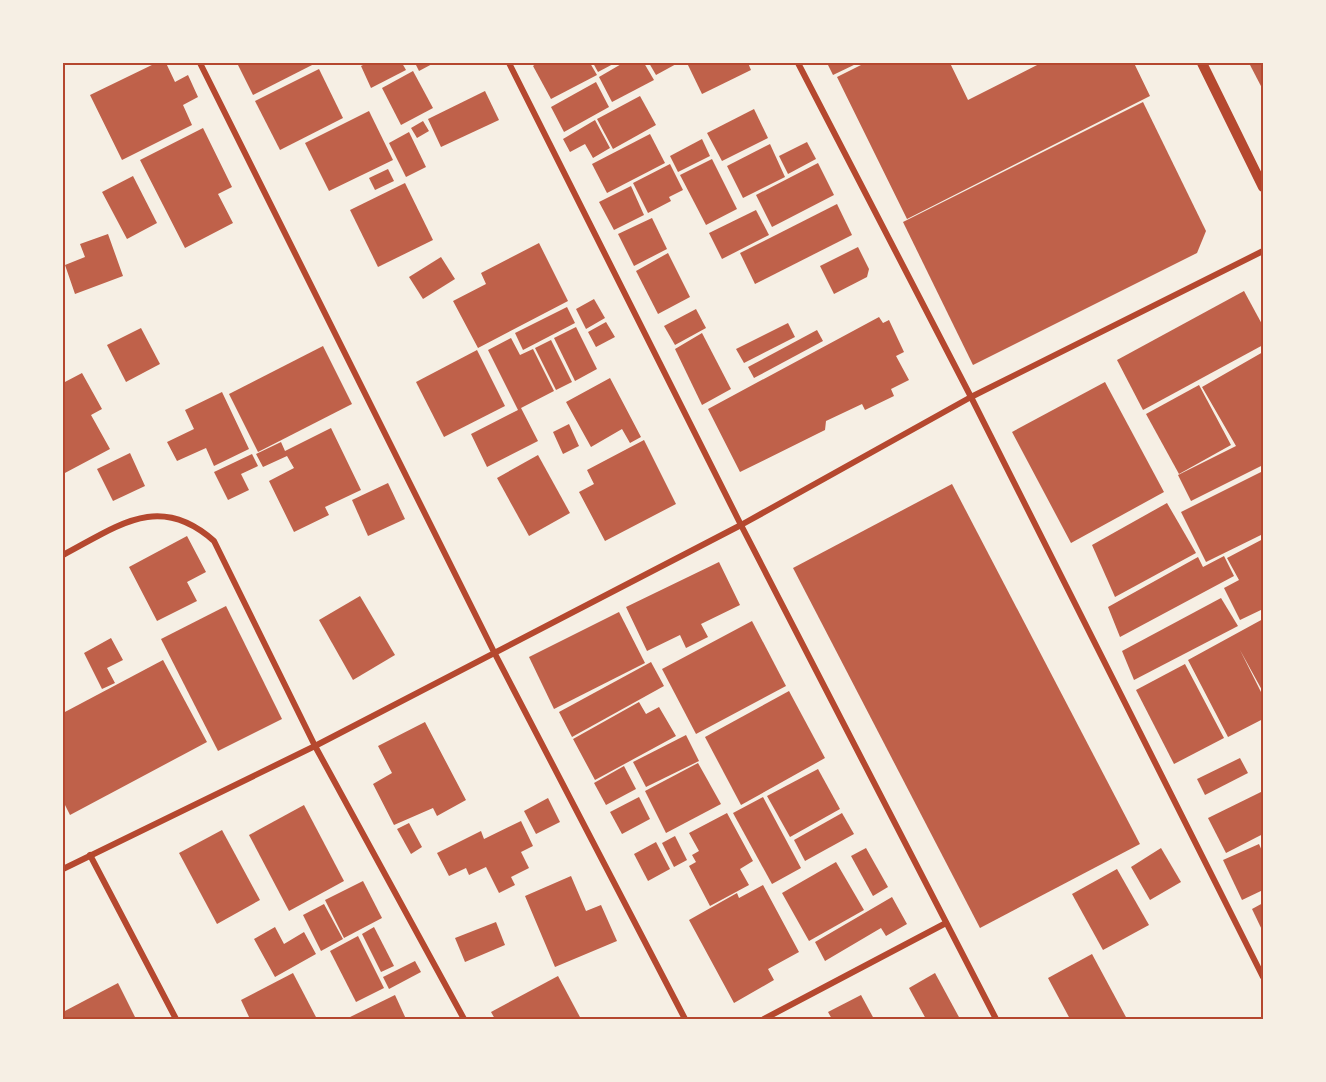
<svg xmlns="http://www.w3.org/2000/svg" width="1326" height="1082" font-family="Mulish,sans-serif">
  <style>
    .building { fill: #bf614a }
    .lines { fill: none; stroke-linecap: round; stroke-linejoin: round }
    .minor { stroke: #b5482f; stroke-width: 6 }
    .tertiary { stroke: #b5482f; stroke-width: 10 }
    .neatline { fill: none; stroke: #b5482f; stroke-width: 2 }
  </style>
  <rect width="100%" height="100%" fill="#f6efe4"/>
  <!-- building -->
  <g class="building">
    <path d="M156 63H166L175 82 188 75 198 97 183 105 192 125 122 160 90 95Z"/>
    <path d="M237 63H316L253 95Z"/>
    <path d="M367 63H402L406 70 371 88 361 66Z"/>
    <path d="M415 63H434L419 71Z"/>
    <path d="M537 63H590L597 75 551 99 533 66Z"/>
    <path d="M593 63H615L598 72Z"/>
    <path d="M623 63H644L654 80 612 102 599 77Z"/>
    <path d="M649 63H678L656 75Z"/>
    <path d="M687 63H748L751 70 702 94Z"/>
    <path d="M827 63H858L833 75Z"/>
    <path d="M865 63H950L968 100 1041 63H1134L1150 96 907 219 837 77Z"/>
    <path d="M1249 63H1263V90Z"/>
    <path d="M319 69 343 118 280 150 255 101Z"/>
    <path d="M413 71 433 108 401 125 382 88Z"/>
    <path d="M596 82 609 107 564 132 551 107Z"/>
    <path d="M485 91 499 120 441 147 428 119Z"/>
    <path d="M640 96 656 125 613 149 597 119Z"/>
    <path d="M1143 102 1206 231 1197 253 973 365 903 222Z"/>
    <path d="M754 109 768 138 722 161 707 133Z"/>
    <path d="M369 111 393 160 329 191 305 143Z"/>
    <path d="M595 120 610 148 593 158 585 144 570 152 563 139Z"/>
    <path d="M423 121 429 131 417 138 411 128Z"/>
    <path d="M203 128 232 187 218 194 233 223 185 248 140 160Z"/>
    <path d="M409 132 426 167 406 177 389 143Z"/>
    <path d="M650 134 665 163 607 193 592 164Z"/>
    <path d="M702 139 710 156 678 172 670 156Z"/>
    <path d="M807 142 816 159 788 174 779 156Z"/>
    <path d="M770 144 785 177 743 198 727 166Z"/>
    <path d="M712 159 737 209 706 225 680 175Z"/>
    <path d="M818 163 834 195 772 227 756 195Z"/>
    <path d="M670 164 683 190 669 197 671 201 648 213 633 183Z"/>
    <path d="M388 169 394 181 375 190 369 178Z"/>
    <path d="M133 176 157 223 127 239 102 192Z"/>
    <path d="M405 183 433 240 378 267 350 210Z"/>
    <path d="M631 186 644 215 614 230 599 202Z"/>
    <path d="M837 204 852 235 755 284 740 253Z"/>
    <path d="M756 210 769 235 722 259 709 233Z"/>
    <path d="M652 218 667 249 634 266 618 234Z"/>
    <path d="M108 234 123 276 75 294 65 265 85 257 80 244Z"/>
    <path d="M539 243 568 301 478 348 453 301 486 284 481 273Z"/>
    <path d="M858 247 869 269 867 277 834 294 820 266Z"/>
    <path d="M668 253 690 297 658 314 636 271Z"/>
    <path d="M441 257 455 279 423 299 409 277Z"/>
    <path d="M1244 291 1263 326V345L1143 410 1117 360Z"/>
    <path d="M594 299 605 318 586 329 576 309Z"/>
    <path d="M567 307 575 323 523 350 515 333Z"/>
    <path d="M696 309 706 328 675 345 664 326Z"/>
    <path d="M879 317 883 323 889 320 904 352 896 356 909 380 891 389 894 396 865 410 862 404 826 421 825 430 740 472 708 409Z"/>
    <path d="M606 322 615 337 596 347 588 332Z"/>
    <path d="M788 323 795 337 744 363 736 349Z"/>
    <path d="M576 327 597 369 575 381 554 338Z"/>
    <path d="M141 328 160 364 126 382 107 345Z"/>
    <path d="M817 330 823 341 754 378 748 367Z"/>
    <path d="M702 333 731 389 702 405 675 349Z"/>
    <path d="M511 338 520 355 533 349 554 391 521 408 538 441 487 467 471 434 518 410 488 350Z"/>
    <path d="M551 340 572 382 556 390 535 348Z"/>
    <path d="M323 346 352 404 258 452 229 394Z"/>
    <path d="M477 350 505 406 444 437 416 382Z"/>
    <path d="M1263 352V465L1191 501 1178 475 1236 446 1202 387Z"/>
    <path d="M82 373 102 409 91 415 110 449 63 474V383Z"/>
    <path d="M610 378 641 437 630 443 622 429 591 447 566 402Z"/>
    <path d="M1105 382 1164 492 1071 543 1012 432Z"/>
    <path d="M1199 385 1231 445 1179 474 1146 414Z"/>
    <path d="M222 392 249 449 214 466 206 448 177 461 167 442 194 429 185 410Z"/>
    <path d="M569 424 579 446 563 454 553 432Z"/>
    <path d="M331 428 361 490 325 507 329 515 294 532 269 481 294 468 287 456 263 467 256 454 281 442 285 451Z"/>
    <path d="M644 440 676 504 605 541 579 492 594 484 587 470Z"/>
    <path d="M130 453 145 486 113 501 97 469Z"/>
    <path d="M252 454 258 466 241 474 249 490 228 500 214 472Z"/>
    <path d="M538 455 570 513 529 536 497 478Z"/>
    <path d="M1263 471V534L1206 562 1181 512Z"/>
    <path d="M388 483 405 519 368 536 352 500Z"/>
    <path d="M952 484 1140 844 980 928 793 568Z"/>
    <path d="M1167 503 1196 553 1115 597 1092 545Z"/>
    <path d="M187 536 206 572 187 582 197 601 157 621 129 567Z"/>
    <path d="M1263 539V609L1240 620 1224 588 1239 580 1227 558Z"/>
    <path d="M1224 556 1234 576 1120 637 1108 607 1198 557 1203 567Z"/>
    <path d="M719 562 740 605 701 624 708 637 686 648 680 635 647 651 626 607Z"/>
    <path d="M360 596 395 655 353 680 319 620Z"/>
    <path d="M1221 598 1238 626 1134 680 1122 651Z"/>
    <path d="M226 606 282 719 218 751 161 639Z"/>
    <path d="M619 612 645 663 554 709 529 657Z"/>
    <path d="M1263 619V692L1240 650 1263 696V719L1228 737 1188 660Z"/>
    <path d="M752 621 786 686 696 734 662 669Z"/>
    <path d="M111 638 123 660 107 668 115 683 102 689 84 653Z"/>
    <path d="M163 660 207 742 70 815 63 801V713Z"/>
    <path d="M651 662 664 686 572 737 559 712Z"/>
    <path d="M1185 664 1224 738 1174 764 1136 690Z"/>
    <path d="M789 691 825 758 741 805 705 737Z"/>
    <path d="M639 702 646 714 659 707 676 736 595 780 573 739Z"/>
    <path d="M425 722 466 800 437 816 433 808 394 825 373 784 392 773 378 746Z"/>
    <path d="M686 735 699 761 646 787 633 762Z"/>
    <path d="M1240 758 1248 773 1205 795 1197 779Z"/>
    <path d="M698 763 721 804 666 833 645 791Z"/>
    <path d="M624 766 636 789 606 805 594 783Z"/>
    <path d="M818 769 840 809 790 837 767 796Z"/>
    <path d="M1263 791V834L1226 853 1208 818Z"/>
    <path d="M639 797 650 819 622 834 610 812Z"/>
    <path d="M763 797 801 868 772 884 733 813Z"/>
    <path d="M548 798 560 822 536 834 524 811Z"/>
    <path d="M304 805 344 881 289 911 249 835Z"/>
    <path d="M727 813 753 861 740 869 749 885 710 906 689 866 696 862 692 855 699 851 689 833Z"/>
    <path d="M842 813 854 834 805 861 794 840Z"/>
    <path d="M521 821 533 846 521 852 529 868 511 877 515 885 499 893 486 867 469 875 466 868 449 876 437 853 481 831 484 839Z"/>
    <path d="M409 823 422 847 411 854 397 829Z"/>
    <path d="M222 830 260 900 217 924 179 853Z"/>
    <path d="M675 836 687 860 674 867 662 843Z"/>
    <path d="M656 842 670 869 648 881 634 854Z"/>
    <path d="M1259 844 1263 853V890L1242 900 1223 860Z"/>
    <path d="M866 848 888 887 873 896 851 856Z"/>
    <path d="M1161 848 1181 882 1150 900 1131 867Z"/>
    <path d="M836 862 864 910 809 941 782 893Z"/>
    <path d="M1117 869 1149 925 1103 950 1072 894Z"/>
    <path d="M571 876 586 911 601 905 617 941 555 967 525 896Z"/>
    <path d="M363 881 382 918 344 938 325 900Z"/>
    <path d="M763 885 799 952 768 969 774 980 734 1003 689 920 737 893 739 898Z"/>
    <path d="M892 897 907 924 886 936 881 928 825 961 815 942Z"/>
    <path d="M1263 903V932L1252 909Z"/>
    <path d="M324 904 343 939 321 951 303 915Z"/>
    <path d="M496 922 505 945 465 962 455 938Z"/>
    <path d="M275 927 284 944 304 932 316 954 275 977 254 939Z"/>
    <path d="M374 927 394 966 381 972 362 934Z"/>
    <path d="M358 936 384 988 356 1002 330 951Z"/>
    <path d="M1092 954 1127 1019H1070L1048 978Z"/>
    <path d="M415 961 421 972 389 989 383 977Z"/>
    <path d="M293 973 317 1019H250L241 1000Z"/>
    <path d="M935 973 960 1019H926L909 988Z"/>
    <path d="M558 976 581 1019H495L491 1012Z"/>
    <path d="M118 983 135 1017 63 1019V1012Z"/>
    <path d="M395 995 406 1019H346Z"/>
    <path d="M861 995 874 1019H832L828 1012Z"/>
  </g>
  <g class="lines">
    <!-- minor -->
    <g class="minor">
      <path d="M200 63 494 652 685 1019"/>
      <path d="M509 63 741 525 996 1019"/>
      <path d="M798 63 971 397 1263 977"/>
      <path d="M63 555C118 526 159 492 214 541L315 746 464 1019"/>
      <path d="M90 855 176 1019"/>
      <path d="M63 869 315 746 741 525 971 397 1263 251"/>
      <path d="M764 1019 946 923"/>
    </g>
    <!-- tertiary -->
    <path class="tertiary" d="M1202 63 1263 187"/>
  </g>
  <!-- border -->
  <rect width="1326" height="1082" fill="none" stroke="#f6efe4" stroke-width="129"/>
  <rect x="64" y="64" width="1198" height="954" class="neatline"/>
</svg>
